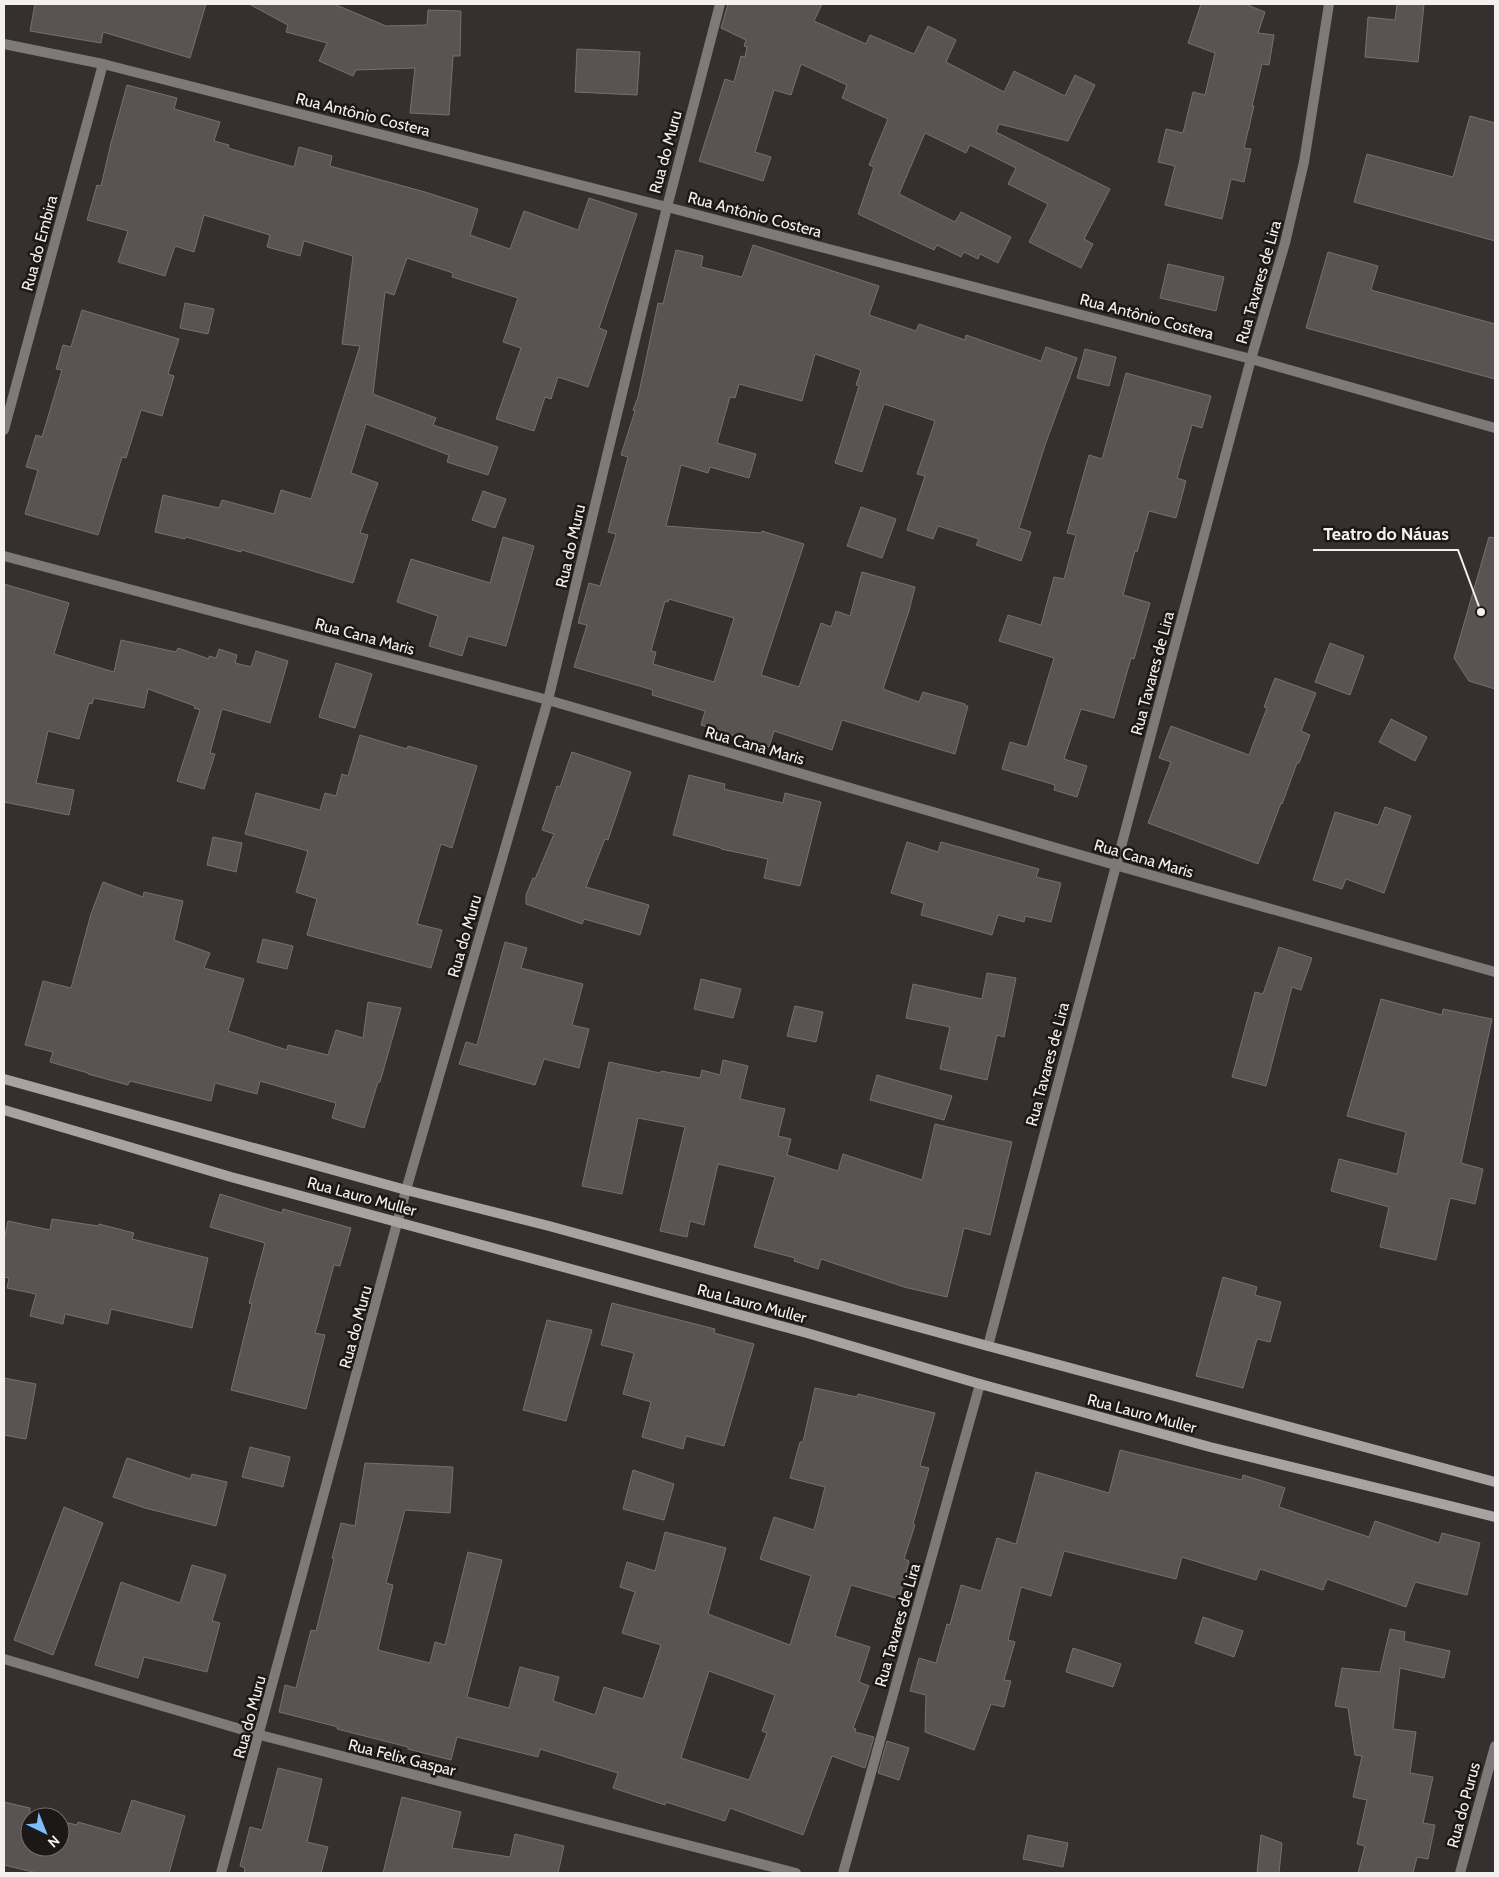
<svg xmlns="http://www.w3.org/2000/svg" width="1499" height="1877" font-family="Cabin,sans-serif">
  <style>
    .building { fill: #595351; stroke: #77706e; fill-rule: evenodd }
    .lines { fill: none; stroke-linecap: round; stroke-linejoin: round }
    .street { stroke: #7d7a79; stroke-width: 10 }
    .secondary { stroke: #a8a3a2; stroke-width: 10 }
    .labels { text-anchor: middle; stroke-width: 5; stroke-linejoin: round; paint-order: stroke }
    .street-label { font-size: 16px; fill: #f4f0ef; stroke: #1b1817 }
    .leader { fill: none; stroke: #f4f0ef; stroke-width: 2 }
    .callout-dot { fill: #f4f0ef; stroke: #1b1817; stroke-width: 2 }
    .callout-label { font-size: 18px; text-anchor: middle; font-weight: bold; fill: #f4f0ef; stroke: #1b1817; stroke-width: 5; stroke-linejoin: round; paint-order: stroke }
  </style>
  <rect width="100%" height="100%" fill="#352f2d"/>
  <!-- building -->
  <g class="building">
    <path d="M35 4H206L190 58 103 32 101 43 30 31Z"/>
    <path d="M249 4H334L386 26 427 25 428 10 461 11 460 56H453L449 115 410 113 415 68 356 70 353 76 319 61 327 43 286 32 288 25Z"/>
    <path d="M728 4H822L814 21 866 44 870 35 914 54 928 26 956 40 946 62 1004 92 1014 71 1065 96 1075 75 1095 85 1068 141 999 124 996 132 1110 189 1084 239 1093 244 1081 268 1029 242 1048 204 1008 184 1016 168 970 145 966 153 925 133 899 194 955 222 961 212 1011 237 998 263 980 254 978 259 964 252 961 257 937 245 934 250 858 214 874 167 869 165 888 119 842 98 847 85 801 64 791 95 774 90 755 152 771 157 763 181 699 161 725 79 734 82 741 56 745 57 747 47 744 46 746 40 721 28Z"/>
    <path d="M1201 4H1245L1265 12 1258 33 1274 35 1269 65 1262 64 1252 106H1254L1244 148 1251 149 1244 182 1231 179 1222 219 1165 205 1175 166 1158 162 1166 129 1183 133 1193 92 1205 95 1215 53 1188 43Z"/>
    <path d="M1397 4H1424L1418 62 1365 57 1368 17 1395 20Z"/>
    <path d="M577 49 640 52 637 95 575 92Z"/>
    <path d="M127 85 177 98 174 109 220 122 214 141 229 145 228 148 294 167 299 147 332 156 330 166 425 192 478 209 470 235 510 249 524 211 578 230 589 198 637 214 599 328 607 331 588 387 558 377 551 399 545 397 534 431 496 419 521 348 503 342 518 298 452 277 453 273 407 258 394 295 385 292 373 394 436 418 433 425 498 447 488 475 447 462 449 455 366 424 351 473 378 483 360 533 368 535 353 583 242 550 241 552 186 537 185 539 155 532 163 495 219 508 222 500 274 514 281 490 311 499 360 346 342 344 353 256 304 241 300 256 267 247 270 235 204 215 194 252 175 246 165 276 118 262 128 231 87 220 97 185 101 186 111 143Z"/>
    <path d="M1470 116 1495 123V241L1354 202 1367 154 1453 177Z"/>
    <path d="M753 245 879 286 869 315 916 331 919 324 965 340 966 335 1041 361 1046 347 1077 358 1045 445 1019 528 1031 532 1021 561 976 545 979 539 938 526 933 539 907 530 925 476 917 474 935 421 884 404 862 472 835 463 859 386 856 385 861 370 815 354 802 401 739 384 735 398 730 397 717 443 756 454 749 478 710 467 708 473 681 465 666 526 761 533 762 531 804 544 761 675 799 687 821 623 831 627 836 611 850 616 862 572 915 587 909 611 883 689 919 702 923 692 965 704V706H968L955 754 842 720 832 750 774 731 769 747 701 725 705 711 652 695 653 690 574 667 587 625 578 623 589 583 600 586 616 534 608 532 628 457 621 455 635 411 633 410 638 397 658 303 663 304 676 250 703 256 701 267 742 277ZM669 599 734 618 714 682 653 664 656 652 651 651 665 601 668 602Z"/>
    <path d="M1328 252 1378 266 1371 290 1495 324V379L1306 328Z"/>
    <path d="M1168 264 1224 277 1216 311 1160 298Z"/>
    <path d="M185 303 214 309 208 334 180 328Z"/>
    <path d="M82 310 179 339 168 374 174 376 162 416 141 410 126 458 122 457 98 535 25 514 38 470 26 467 36 435 42 437 62 370 56 369 63 345 71 347Z"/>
    <path d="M1085 349 1116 357 1109 386 1077 378Z"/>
    <path d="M1126 373 1211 396 1202 428 1192 425 1177 478 1186 481 1176 518 1149 511 1137 552 1135 551 1123 595 1150 603 1134 659 1131 658 1114 718 1081 709 1064 759 1087 766 1077 797 1054 790 1055 785 1002 769 1010 742 1027 747 1054 658 999 641 1008 615 1041 625 1054 577 1064 579 1076 535 1067 533 1089 455 1102 459Z"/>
    <path d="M483 491 506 499 495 528 472 520Z"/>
    <path d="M861 507 896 519 882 558 847 546Z"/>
    <path d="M503 537 534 546 506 646 468 636 462 656 429 646 438 616 397 602 411 559 490 583Z"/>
    <path d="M1489 537 1495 538V689L1469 681 1454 658Z"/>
    <path d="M4 584 69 603 54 654 114 672 121 640 176 652 178 648 209 659V656L216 658 219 649 237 655 235 663 251 667 256 651 288 661 270 723 222 709 210 753 215 754 204 789 177 781 200 710 194 708 195 706 148 689 144 708 94 698 92 704 89 703 79 739 48 731 36 783 74 790 69 815 4 802Z"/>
    <path d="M1330 643 1364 656 1350 695 1315 682Z"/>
    <path d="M336 663 372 674 355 728 319 717Z"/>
    <path d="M1275 678 1316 693 1301 731 1310 735 1299 763H1297L1282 804 1281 803 1258 864 1148 823 1171 762 1159 758 1171 726 1249 755 1267 708 1264 707Z"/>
    <path d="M1391 719 1427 737 1415 761 1379 742Z"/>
    <path d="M360 735 407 749 408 746 477 766 452 848 441 844 417 924 442 930 431 968 307 935 317 899 296 892 308 851 245 834 256 793 320 810 325 793 336 796 342 774 348 776Z"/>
    <path d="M572 752 631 772 608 840 605 839 586 887 649 905 640 935 584 919 582 924 526 904V895L533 878 535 879 554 834 542 830 557 786 560 787Z"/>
    <path d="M689 775 725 784 724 789 783 803 785 793 821 802 800 886 764 878 768 859 721 849V848L673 835Z"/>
    <path d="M1385 807 1411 816 1384 893 1346 879 1342 889 1313 880 1335 812 1378 825Z"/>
    <path d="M213 837 242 843 236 872 207 865Z"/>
    <path d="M907 842 938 852 941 842 1039 869 1036 877 1061 883 1051 922 1025 916 1024 922 998 915 992 935 921 915 924 903 891 893Z"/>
    <path d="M103 882 143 897 144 892 183 901 174 940 210 953 204 968 244 979 228 1031 287 1050 288 1045 328 1055 336 1030 363 1038 368 1002 401 1008 380 1082H378L364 1128 332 1118 336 1103 260 1081 257 1094 215 1083 211 1101 130 1081 128 1085 88 1074V1073L50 1062 53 1052 25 1045 43 981 71 988 91 914Z"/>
    <path d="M263 939 293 946 287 969 257 962Z"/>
    <path d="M505 942 527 948 521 968 583 984 572 1025 589 1029 579 1068 544 1059 535 1085 459 1064 466 1042 477 1045Z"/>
    <path d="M1279 947 1312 958 1301 990 1292 987 1266 1086 1232 1077 1255 992 1263 994Z"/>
    <path d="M987 973 1016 978 1004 1037 997 1035 987 1080 940 1069 950 1027 906 1018 913 984 982 999Z"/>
    <path d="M701 979 741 989 733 1018 694 1009Z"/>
    <path d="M1381 999 1442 1015 1443 1009 1492 1019 1461 1163 1483 1169 1475 1204 1450 1198 1436 1260 1380 1247 1389 1207 1331 1191 1339 1159 1397 1174 1406 1132 1347 1116Z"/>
    <path d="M795 1006 823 1012 816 1042 787 1036Z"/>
    <path d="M723 1060 748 1066 740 1099 785 1109 778 1136 791 1139 787 1155 838 1171 843 1154 922 1180 935 1124 1012 1142 990 1235 964 1228 947 1297 904 1287 821 1259 818 1269 794 1261 795 1258 754 1247 775 1177 718 1164 704 1225 690 1221 687 1237 660 1231 685 1127 638 1118 622 1194 582 1186 609 1062 660 1073 661 1071 700 1078 702 1070 720 1075Z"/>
    <path d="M877 1075 952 1096 944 1120 870 1100Z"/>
    <path d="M220 1194 282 1213 283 1209 351 1228 340 1266 334 1265 315 1333 325 1335 306 1409 231 1390 252 1304 249 1303 265 1243 210 1227Z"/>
    <path d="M52 1219 98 1226 99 1224 134 1233 132 1239 208 1258 192 1328 111 1309 108 1324 65 1314 63 1324 30 1316 36 1294 7 1288 9 1278 4 1277V1241L8 1221 50 1230Z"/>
    <path d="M1223 1277 1257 1287 1255 1295 1281 1302 1270 1342 1257 1339 1243 1388 1196 1376Z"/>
    <path d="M612 1303 715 1329 714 1333 754 1344 724 1446 686 1436 683 1449 642 1437 651 1402 623 1394 634 1353 601 1345Z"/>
    <path d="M547 1320 592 1330 566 1421 523 1410Z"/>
    <path d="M4 1378 36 1384 26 1439 4 1435Z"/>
    <path d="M815 1388 857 1397 858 1394 935 1413 920 1466 929 1468 913 1524 915 1525 904 1559 909 1561 899 1599 851 1585 835 1636 870 1647 859 1682 869 1686 853 1728 856 1729 855 1732 874 1737 865 1768 832 1756 803 1835 730 1808 725 1821 666 1802 665 1805 613 1788 618 1773 540 1749 538 1757 457 1737 451 1760 408 1749V1747L337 1729 338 1727 279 1712 285 1685 296 1688 311 1630 316 1631 334 1559 332 1558 341 1523 355 1526 365 1463 453 1467 450 1513 405 1510 386 1583 393 1585 378 1650 430 1663 435 1642 445 1645 468 1552 502 1560 467 1697 509 1708 520 1667 559 1677 553 1701 595 1715 604 1687 643 1699 661 1645 622 1633 635 1592 620 1587 627 1562 655 1571 665 1532 726 1548 708 1614 790 1645 811 1576 760 1559 774 1517 814 1530 825 1487 790 1478 800 1442H803ZM709 1671 775 1695 762 1731 767 1733 749 1780 681 1758Z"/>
    <path d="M250 1447 290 1457 283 1487 242 1477Z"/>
    <path d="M1120 1450 1242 1480 1243 1475 1285 1488 1279 1507 1369 1537 1375 1521 1439 1543 1442 1533 1480 1543 1467 1595 1415 1582 1406 1607 1327 1579 1323 1590 1260 1569 1256 1580 1182 1557 1176 1579 1064 1551 1051 1596 1021 1587 1008 1640 1015 1642 1004 1680 1011 1681 1004 1707 991 1704 974 1750 925 1732 926 1695 910 1691 919 1658 936 1663 947 1624 950 1625 961 1585 981 1591 997 1538 1016 1544 1036 1472 1109 1493Z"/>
    <path d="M127 1458 190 1479 192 1474 227 1482 216 1526 145 1508 113 1497Z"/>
    <path d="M633 1470 674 1484 664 1520 623 1509Z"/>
    <path d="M64 1507 103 1523 53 1655 14 1640Z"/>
    <path d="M192 1565 226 1575 212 1621 220 1623 207 1672 144 1657 138 1678 95 1665 121 1582 180 1603Z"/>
    <path d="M1203 1617 1243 1631 1234 1657 1195 1643Z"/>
    <path d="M1390 1629 1405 1632 1404 1641 1450 1651 1444 1678 1400 1668 1393 1729 1416 1732 1410 1773 1433 1777 1423 1823 1435 1825 1428 1859 1417 1857 1413 1873H1358L1365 1846 1357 1844 1367 1800 1353 1797 1362 1756 1355 1755 1348 1708 1335 1706 1342 1668 1380 1672Z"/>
    <path d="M1073 1648 1121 1664 1113 1687 1066 1672Z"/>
    <path d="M887 1741 909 1748 899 1780 878 1773Z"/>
    <path d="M278 1768 322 1779 307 1842 328 1847 321 1873H244L245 1868 240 1866 250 1827 262 1830Z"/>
    <path d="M402 1797 461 1812 452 1848 510 1857 515 1834 564 1846 558 1873H383Z"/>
    <path d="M132 1800 185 1816 169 1873H37L4 1865V1802L30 1808V1814L43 1817H30V1847H60V1821L77 1825 78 1822 121 1834Z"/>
    <path d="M1028 1835 1068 1843 1063 1867 1023 1859Z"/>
    <path d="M1261 1835 1282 1843 1279 1873H1257Z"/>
  </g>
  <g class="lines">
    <!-- street -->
    <g class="street">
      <path d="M4 44 103 64 667 207 1251 359 1495 428"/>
      <path d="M4 430 103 64"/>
      <path d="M4 556 548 700 1115 865 1495 972"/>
      <path d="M988 1346 1251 359 1285 243 1304 162 1329 4"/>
      <path d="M4 1659 260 1735 796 1873"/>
      <path d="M221 1873 406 1190 548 700 667 207 720 4"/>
      <path d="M843 1873 980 1384"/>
      <path d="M1460 1873 1495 1746"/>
    </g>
    <!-- secondary -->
    <g class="secondary">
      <path d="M4 1079 406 1190 549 1226 988 1346 1495 1482"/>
      <path d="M4 1110 231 1177 807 1333 980 1384 1210 1447 1495 1517"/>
    </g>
  </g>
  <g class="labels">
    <!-- street labels -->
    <g class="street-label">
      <text transform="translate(363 114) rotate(14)" y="6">Rua Antônio Costera</text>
      <text transform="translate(665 152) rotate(-75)" y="6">Rua do Muru</text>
      <text transform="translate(755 214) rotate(15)" y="6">Rua Antônio Costera</text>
      <text transform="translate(39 243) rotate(-75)" y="6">Rua do Embira</text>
      <text transform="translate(1258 282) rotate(-74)" y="6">Rua Tavares de Lira</text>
      <text transform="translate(1147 316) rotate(15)" y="6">Rua Antônio Costera</text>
      <text transform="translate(570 546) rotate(-77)" y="6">Rua do Muru</text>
      <text transform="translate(365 636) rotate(15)" y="6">Rua Cana Maris</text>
      <text transform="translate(1152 673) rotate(-75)" y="6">Rua Tavares de Lira</text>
      <text transform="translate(755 745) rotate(16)" y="6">Rua Cana Maris</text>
      <text transform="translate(1144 858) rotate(16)" y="6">Rua Cana Maris</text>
      <text transform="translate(464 936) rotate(-74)" y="6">Rua do Muru</text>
      <text transform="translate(1047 1064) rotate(-75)" y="6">Rua Tavares de Lira</text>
      <text transform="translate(362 1196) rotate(15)" y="6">Rua Lauro Muller</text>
      <text transform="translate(752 1303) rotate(15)" y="6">Rua Lauro Muller</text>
      <text transform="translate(355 1327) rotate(-75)" y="6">Rua do Muru</text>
      <text transform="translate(1142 1413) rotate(15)" y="6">Rua Lauro Muller</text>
      <text transform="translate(897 1625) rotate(-74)" y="6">Rua Tavares de Lira</text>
      <text transform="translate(249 1717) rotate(-75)" y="6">Rua do Muru</text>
      <text transform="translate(402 1757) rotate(14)" y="6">Rua Felix Gaspar</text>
      <text transform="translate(1463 1805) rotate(-75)" y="6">Rua do Purus</text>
    </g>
  </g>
  <!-- callouts -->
  <path class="leader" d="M1481 612L1458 550H1313"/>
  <circle class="callout-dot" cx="1481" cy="612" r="5"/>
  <g class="callout-label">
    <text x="1386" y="540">Teatro do Náuas</text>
  </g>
  <!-- border -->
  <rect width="1499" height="1877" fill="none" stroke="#f4f0ef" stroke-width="10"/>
  <!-- north arrow -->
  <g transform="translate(45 1832) rotate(137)"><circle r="24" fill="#1b1817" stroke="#726e6d"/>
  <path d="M0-4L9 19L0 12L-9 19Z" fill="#7fbdfa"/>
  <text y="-8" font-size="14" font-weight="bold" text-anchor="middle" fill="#f4f0ef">N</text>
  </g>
</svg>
